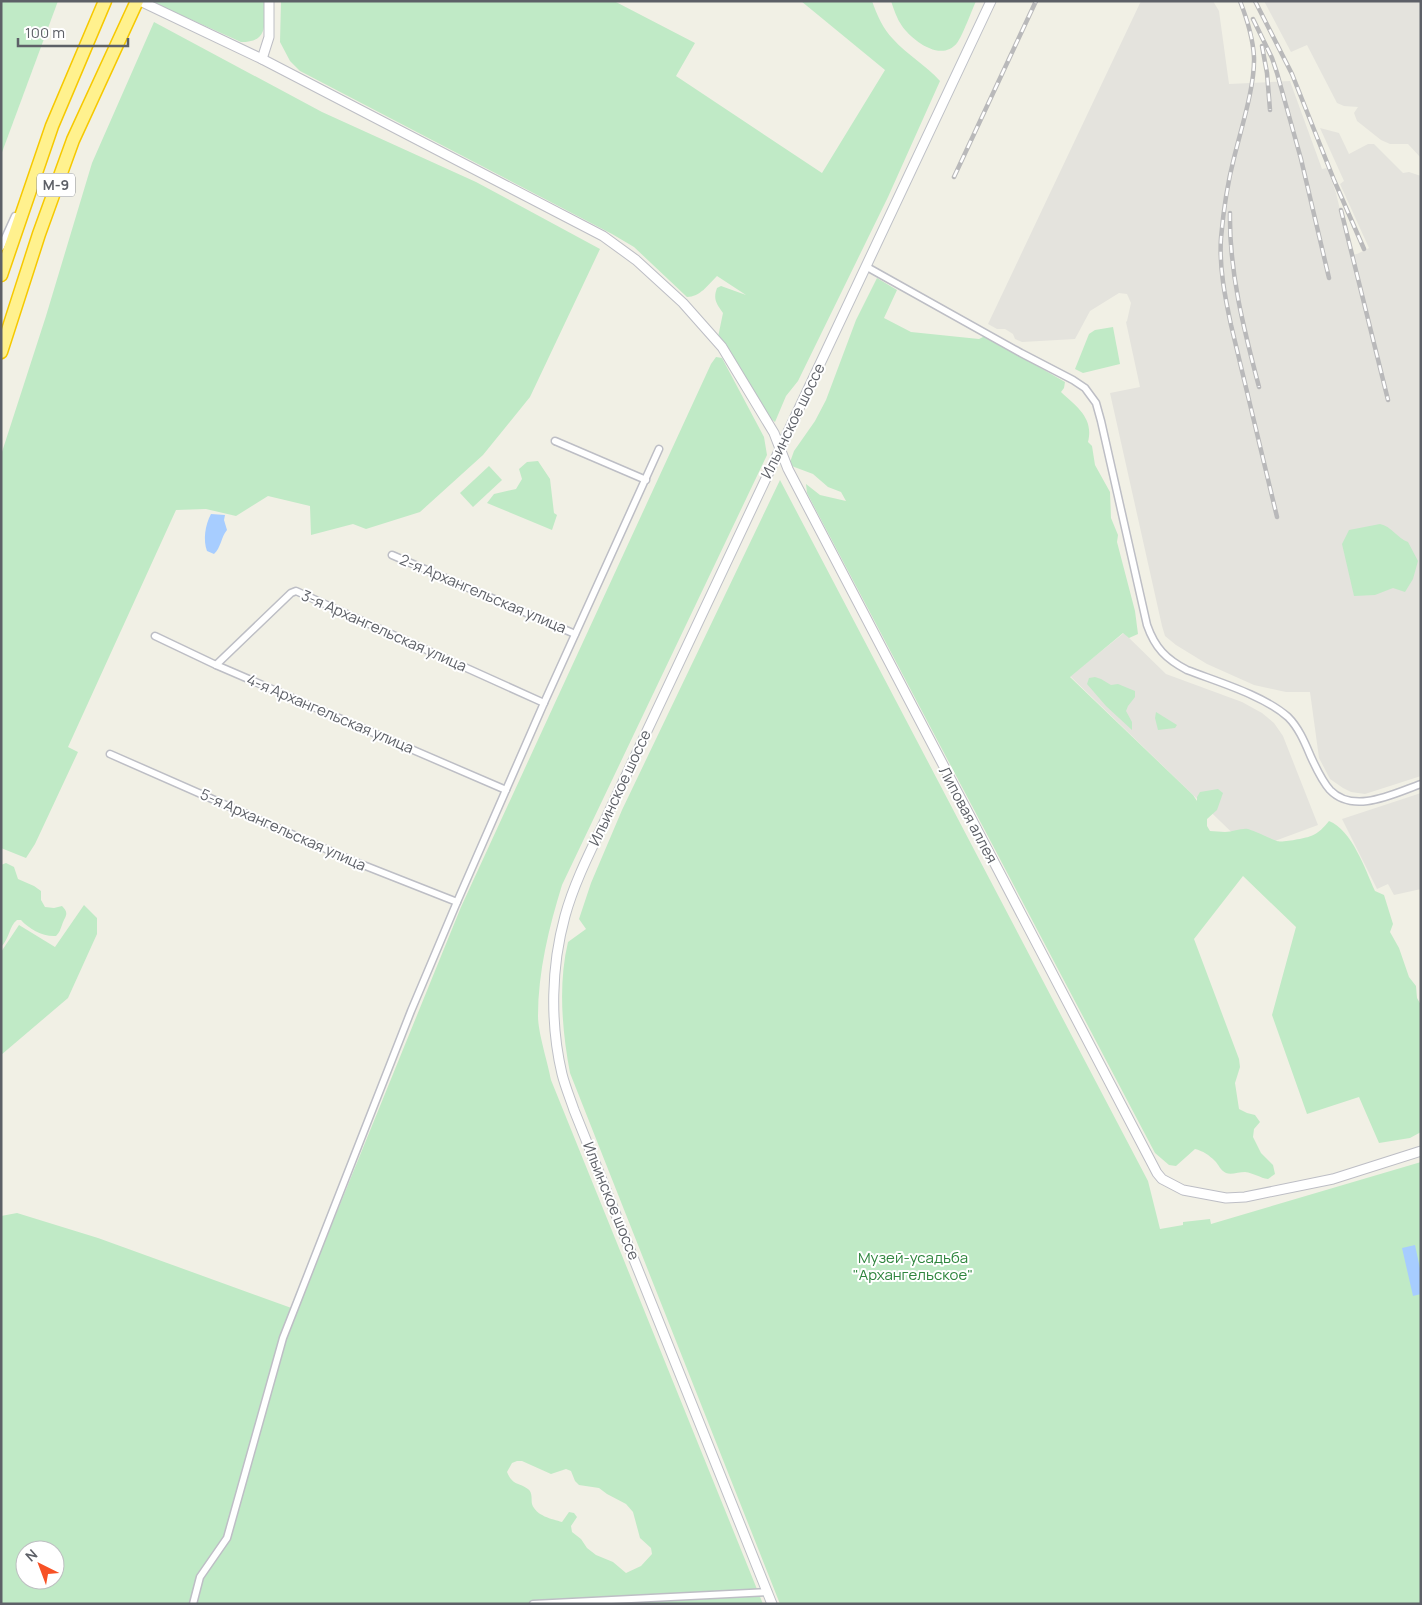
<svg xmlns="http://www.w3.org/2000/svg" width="1422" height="1605" font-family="Manrope,sans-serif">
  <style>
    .industrial { fill: #e4e3dd }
    .green { fill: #c0eac6; fill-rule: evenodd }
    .water { fill: #a7cdff }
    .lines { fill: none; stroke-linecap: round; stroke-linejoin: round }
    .minor-casing { stroke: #bdbec5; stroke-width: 9 }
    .tertiary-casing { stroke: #bdbec5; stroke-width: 11 }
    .secondary-casing { stroke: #bec0c7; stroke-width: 11 }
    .motorway-casing { stroke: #f6c900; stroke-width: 15 }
    .minor { stroke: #fff; stroke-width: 6 }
    .tertiary { stroke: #fff; stroke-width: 9 }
    .secondary { stroke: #fff; stroke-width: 9 }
    .motorway { stroke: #fff18e; stroke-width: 12 }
    .rail-casing { stroke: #b9b9ba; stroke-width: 4.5 }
    .rail { stroke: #fff; stroke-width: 2.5; stroke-dasharray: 8; stroke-linecap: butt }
    .labels { text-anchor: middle; stroke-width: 4; stroke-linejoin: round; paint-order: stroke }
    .shield { fill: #fff; stroke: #8e9095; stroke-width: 1 }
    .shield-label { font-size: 14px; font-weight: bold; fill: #5d6067 }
    .street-label { font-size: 15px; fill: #5d6067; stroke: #fff }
    .park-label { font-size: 15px; fill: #2e853d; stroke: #fff }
  </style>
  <rect width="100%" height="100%" fill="#f1f0e5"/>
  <!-- industrial -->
  <g class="industrial">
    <path d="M1141 1H1213L1219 11 1229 84 1290 81 1322 169 1327 168 1336 193 1351 255 1357 254 1369 248 1340 184 1344 181 1320 128 1339 133 1349 154 1368 144H1374L1403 173 1409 172 1421 176V776L1365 794 1351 792 1343 788 1330 779 1319 758 1310 692H1286L1254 685 1207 664 1176 645 1165 636 1162 626 1110 393 1140 387 1126 322 1127 321 1131 303 1127 294 1119 293 1090 311 1075 339 1022 342 1015 339 1013 334 1005 329H997L988 324Z"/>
    <path d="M1264 1H1421V158L1408 144H1390L1381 140 1357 121 1354 113 1358 107 1344 106 1337 103 1307 45 1291 52Z"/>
    <path d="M1124 633 1166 674 1242 702 1262 713 1274 723 1283 736 1318 825 1250 850 1070 676Z"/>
    <path d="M1421 793V889L1394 895 1388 884 1377 889 1342 819Z"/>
  </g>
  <!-- green -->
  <g class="green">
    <path d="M1 1H58L1 155Z"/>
    <path d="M264 1C264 23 270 42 241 42L152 2Z"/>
    <path d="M281 1H614L695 43 676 76 822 173 885 70 801 1H872C877 15 883 29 893 39 907 55 926 65 940 81L888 197 798 381 786 396 775 422 769 417 718 337 723 313C716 303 713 299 717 288L721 286 746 295 717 276C708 285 700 297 687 297L634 247 612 234 300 71 290 61 280 42Z"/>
    <path d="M891 1H976C972 10 962 37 957 43 941 63 912 40 902 26 897 19 894 10 891 1Z"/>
    <path d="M154 22 322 112 476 182 600 249 530 397 483 455 420 512 366 529 353 524 311 535 310 506 268 496 236 516 206 509 176 510 68 747 78 752 35 844 26 858 1 848V455L46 316 92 163Z"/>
    <path d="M877 278 897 290 884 318 911 332 979 339 985 336 1065 382 1064 388 1061 392C1077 407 1094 418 1088 442L1092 446 1095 465 1110 492 1111 518 1118 535 1117 542 1135 611 1138 634 1129 638 1123 633 1070 677 1193 795 1197 801V797L1200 792 1218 789 1223 793 1217 810 1207 819V826L1210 831C1215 831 1220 832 1225 832 1233 832 1241 828 1248 829 1258 832 1268 838 1277 841 1282 843 1306 838 1311 836 1319 833 1324 827 1329 821 1352 830 1365 869 1375 891L1384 895 1393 924 1390 932 1399 948 1409 977 1416 986 1417 998 1421 1005V1132L1410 1138 1379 1143 1359 1097 1307 1114 1272 1015 1296 927 1243 876 1194 939 1239 1059 1240 1067 1235 1083 1239 1109 1247 1113 1255 1115 1260 1122 1254 1129 1253 1137 1261 1153 1273 1165 1275 1174 1268 1179C1260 1178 1254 1173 1245 1172 1239 1172 1231 1175 1226 1173 1220 1170 1219 1165 1215 1161 1209 1155 1203 1151 1195 1149L1176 1166 1169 1165 1155 1153 807 493 806 484 820 495 846 501 841 492 828 487 813 474 789 465 794 451 815 421 826 400 856 320Z"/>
    <path d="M1113 327 1120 364 1083 373 1075 369 1089 334 1095 330Z"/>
    <path d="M716 357 722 358 764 437 767 455 562 885C549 927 538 972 538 1016 538 1033 548 1063 551 1080L763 1604H1V1216L17 1213 98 1238 297 1310 461 907 711 364ZM517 1461H522L551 1474 566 1469 571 1471 575 1481 579 1485 599 1488 607 1494 626 1504 633 1512 640 1538 651 1548 652 1554 641 1566 626 1573 613 1562 596 1555 587 1548 581 1539 572 1532 571 1526 577 1517 574 1513 569 1512 562 1522C552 1519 536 1516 532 1504 531 1499 533 1493 528 1489 519 1482 513 1486 507 1472L512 1463ZM25 1550H55V1580H25Z"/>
    <path d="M538 461 550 479 554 513 557 515 552 530 487 503 494 494 516 489 522 479 519 469 527 462Z"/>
    <path d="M489 466 502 480 473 507 460 493Z"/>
    <path d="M780 480 1148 1181 1160 1229 1183 1225V1222L1210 1219 1211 1224 1421 1162V1604H780L570 1073C562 1030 558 984 568 942L586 929 579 919 591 883 622 810Z"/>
    <path d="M1380 524C1391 526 1397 538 1408 542L1418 561 1413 579 1405 592 1393 588 1375 595 1354 596 1342 544 1349 530Z"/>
    <path d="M1095 677 1101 679 1111 685 1118 684 1135 691V697L1128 706 1126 711 1132 722V730L1106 706 1087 684 1089 678Z"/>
    <path d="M1156 712 1177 725 1175 728 1158 730 1155 718Z"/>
    <path d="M6 863 14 867 18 879 34 886 41 891V900L45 907 54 908 62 906C70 914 65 916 62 925 60 930 60 932 56 936 43 937 29 929 21 920H17C9 926 10 938 1 947V865Z"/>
    <path d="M84 905 97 918V934L68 998 1 1055V952L19 925 55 947Z"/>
  </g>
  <!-- water -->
  <g class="water">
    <path d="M211 514 225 515 224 520 227 530C221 537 221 548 214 554L207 551C203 540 205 525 211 514Z"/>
    <path d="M1415 1245 1421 1273V1294L1413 1296 1402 1248Z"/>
  </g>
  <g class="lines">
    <!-- minor casing -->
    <g class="minor-casing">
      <g id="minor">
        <path d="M1 247 15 216"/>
        <path d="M867 267 1021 353 1073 380 1085 388 1096 403 1101 421 1147 625C1155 648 1166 659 1187 670 1218 682 1263 695 1288 717 1299 728 1305 743 1311 757 1316 768 1322 781 1330 790 1354 815 1395 793 1421 784"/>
        <path d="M555 441 646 480"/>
        <path d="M392 555 575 634"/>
        <path d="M155 636 216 665 506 790"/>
        <path d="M216 665 291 593 296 591 544 703"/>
        <path d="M110 754 353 861 457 902"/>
        <path d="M193 1604 200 1577 227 1538 283 1338 411 1011 457 902 544 703 659 449"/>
        <path d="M533 1604 768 1592"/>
      </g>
    </g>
    <!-- tertiary casing -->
    <g class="tertiary-casing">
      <g id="tertiary">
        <path d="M140 1 262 59 603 236 636 260 683 303 722 347 774 433 788 469 1157 1173 1162 1179 1183 1190 1226 1198 1245 1197 1333 1179 1421 1151"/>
        <path d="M262 59 269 37V1"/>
      </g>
    </g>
    <!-- secondary casing -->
    <g class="secondary-casing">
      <path id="secondary" d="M772 1604 574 1110C570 1098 565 1086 562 1074 550 1023 551 967 565 916 576 876 597 839 614 801L991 1"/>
    </g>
    <!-- motorway casing -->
    <g class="motorway-casing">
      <g id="motorway">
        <path d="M1 275 52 126 105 1"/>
        <path d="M1 352 39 234 73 140 137 1"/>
      </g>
    </g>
    <!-- minor -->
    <use href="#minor" class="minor"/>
    <!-- tertiary -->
    <use href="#tertiary" class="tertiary"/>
    <!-- secondary -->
    <use href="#secondary" class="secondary"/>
    <!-- motorway -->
    <use href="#motorway" class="motorway"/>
    <!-- rail casing -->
    <g class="rail-casing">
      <g id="rail">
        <path d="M1240 1C1247 19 1253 38 1254 57 1255 86 1241 129 1234 158 1228 181 1223 215 1221 238 1219 267 1225 297 1231 325L1277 517"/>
        <path d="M1255 1 1292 74 1334 180 1364 249"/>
        <path d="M1253 19 1272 58 1277 73 1301 159 1329 278"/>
        <path d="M1262 46 1267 73 1270 110"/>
        <path d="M954 177 1036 1"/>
        <path d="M1341 210 1388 400"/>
        <path d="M1230 213C1229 272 1244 330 1259 387"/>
      </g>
    </g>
    <!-- rail -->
    <use href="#rail" class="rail"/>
  </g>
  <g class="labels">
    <!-- shield labels -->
    <rect class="shield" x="37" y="173.5" width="38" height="23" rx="4"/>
    <g class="shield-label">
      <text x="56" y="190">М-9</text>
    </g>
    <!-- street labels -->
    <g class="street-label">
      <text transform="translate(793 421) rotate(-64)" y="5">Ильинское шоссе</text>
      <text transform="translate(483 594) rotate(23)" y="5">2-я Архангельская улица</text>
      <text transform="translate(384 631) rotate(24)" y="5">3-я Архангельская улица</text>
      <text transform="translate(330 714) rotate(23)" y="5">4-я Архангельская улица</text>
      <text transform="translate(620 788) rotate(-65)" y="5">Ильинское шоссе</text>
      <text transform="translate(968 815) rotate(62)" y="5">Липовая аллея</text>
      <text transform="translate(283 830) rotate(24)" y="5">5-я Архангельская улица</text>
      <text transform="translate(611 1201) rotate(68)" y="5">Ильинское шоссе</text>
    </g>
    <!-- park labels -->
    <g class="park-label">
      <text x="913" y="1263">Музей-усадьба<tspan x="913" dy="17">"Архангельское"</tspan></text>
    </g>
  </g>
  <!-- border -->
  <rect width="1422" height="1605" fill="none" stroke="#5d6067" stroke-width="5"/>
  <!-- north arrow -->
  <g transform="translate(40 1565) rotate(318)"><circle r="24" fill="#ffffff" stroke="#bebfc2"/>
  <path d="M0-4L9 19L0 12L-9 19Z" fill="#f75125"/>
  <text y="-8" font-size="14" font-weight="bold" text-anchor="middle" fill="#5d6067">N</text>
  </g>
  <!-- scale -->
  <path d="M18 38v8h110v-8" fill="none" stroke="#5d6067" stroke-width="2.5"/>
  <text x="25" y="38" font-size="15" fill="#5d6067" stroke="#ffffff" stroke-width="4" paint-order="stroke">100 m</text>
</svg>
